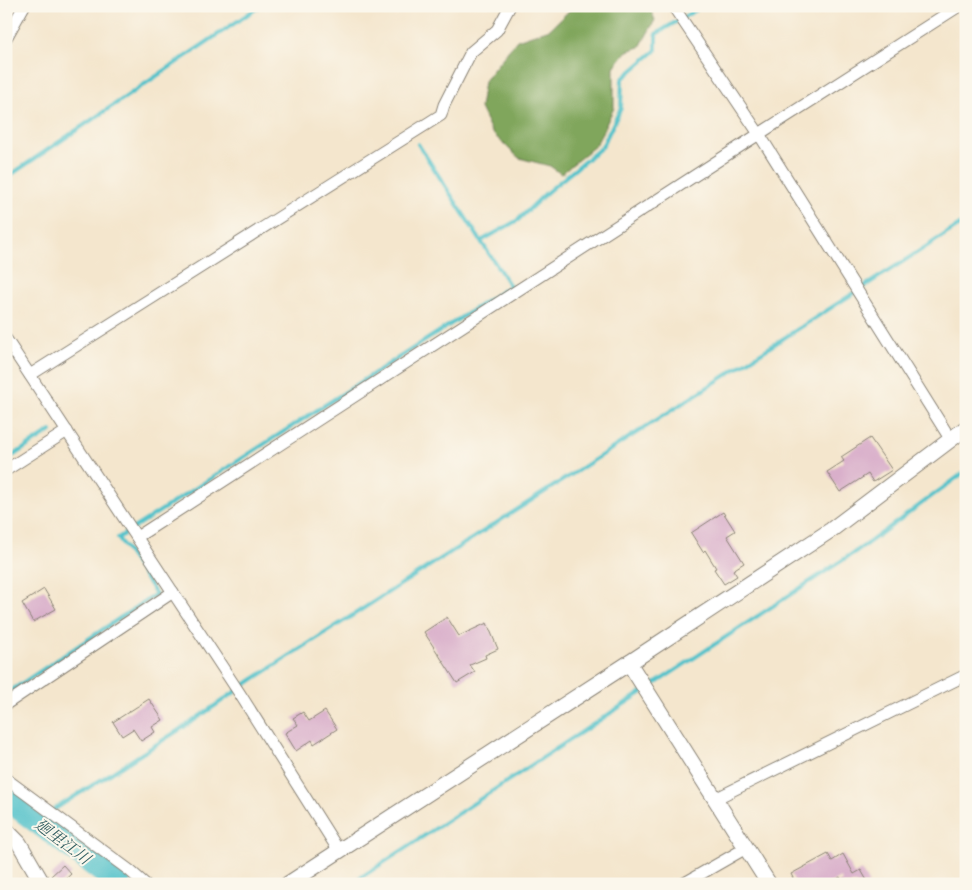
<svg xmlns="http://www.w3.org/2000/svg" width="972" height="890" font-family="'Libre Caslon Text','Noto Serif JP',serif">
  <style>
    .forest { fill: #80a65b; stroke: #4e613c }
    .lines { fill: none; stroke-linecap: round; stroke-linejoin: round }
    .stream { stroke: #56c3cb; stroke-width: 4 }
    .river { stroke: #56c3cb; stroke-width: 24 }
    .building { fill: #d9afca }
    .street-casing { stroke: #888174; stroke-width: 13 }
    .secondary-casing { stroke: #888174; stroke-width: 17 }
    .street { stroke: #fff; stroke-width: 11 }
    .secondary { stroke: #fff; stroke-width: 15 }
    .labels { text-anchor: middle; stroke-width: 4; stroke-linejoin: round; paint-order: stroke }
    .water-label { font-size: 16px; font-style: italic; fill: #335f62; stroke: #fbf7ec }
  </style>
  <rect width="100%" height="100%" fill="#fbf7ec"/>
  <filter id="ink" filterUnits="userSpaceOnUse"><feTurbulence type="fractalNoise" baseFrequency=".02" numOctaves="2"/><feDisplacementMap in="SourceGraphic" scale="10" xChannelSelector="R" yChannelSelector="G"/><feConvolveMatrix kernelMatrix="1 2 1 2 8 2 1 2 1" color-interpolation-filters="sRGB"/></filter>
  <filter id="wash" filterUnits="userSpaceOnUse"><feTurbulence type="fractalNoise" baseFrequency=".0096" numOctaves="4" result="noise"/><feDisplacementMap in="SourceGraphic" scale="20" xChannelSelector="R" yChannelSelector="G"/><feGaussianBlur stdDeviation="1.12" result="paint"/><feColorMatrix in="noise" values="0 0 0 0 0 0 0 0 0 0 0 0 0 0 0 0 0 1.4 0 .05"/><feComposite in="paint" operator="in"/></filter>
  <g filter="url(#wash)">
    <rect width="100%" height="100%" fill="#f4e6cd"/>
    <!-- forest -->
    <path class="forest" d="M574 6H649L655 20 640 47 627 51 614 67V108L596 145 561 174 550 166 519 158 492 133 480 108 484 81 517 40 550 29Z"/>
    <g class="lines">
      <!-- stream -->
      <g class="stream">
        <path d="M6 13 10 6"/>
        <path d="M6 178 260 6"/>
        <path d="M481 241 518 220 546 193 602 147 621 108 622 79 656 50V34L702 6"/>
        <path d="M6 460 51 431"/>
        <path d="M650 687 864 546 966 471"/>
        <path d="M6 694 156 594 118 538 510 286 418 144"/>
        <path d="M36 821 190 723 252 680 966 221"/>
        <path d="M351 884 644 691"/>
      </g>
      <!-- river -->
      <path class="river" d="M6 798 119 884"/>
    </g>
    <g id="blocks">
      <!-- building -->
      <g class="building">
        <path d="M870 438 892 470 873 482 868 474 840 492 827 472 844 461 841 457Z"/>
        <path d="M723 512 735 531 727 536 744 563 733 570 737 576 724 584 714 569 716 568 705 550 703 552 691 533Z"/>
        <path d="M44 589 56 609 33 622 22 603Z"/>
        <path d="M447 617 459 636 487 623 498 649 485 655 486 658 470 665 475 672 457 683 424 632Z"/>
        <path d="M149 699 163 720 152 727 155 732 141 741 133 729 122 736 113 722Z"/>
        <path d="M325 711 337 729 314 744 312 740 296 751 285 733 298 725 293 718 303 712 309 721Z"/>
        <path d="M828 854 832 861 843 854 854 874 861 870 869 884H836L842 881 840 877 829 884H796L791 874Z"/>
        <path d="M63 865 71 874 60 884H58L51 876Z"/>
      </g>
    </g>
  </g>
  <g filter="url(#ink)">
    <use href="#blocks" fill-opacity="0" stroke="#888174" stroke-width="1"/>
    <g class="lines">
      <!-- street casing -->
      <g class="street-casing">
        <g id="street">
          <path d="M673 6 759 134 951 440"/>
          <path d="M6 38 24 6"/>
          <path d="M6 339 240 694 339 851"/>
          <path d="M30 375 441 115 444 105 471 52 497 30 510 6"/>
          <path d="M6 470 67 431"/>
          <path d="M137 537 759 134 959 6"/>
          <path d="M6 704 173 592"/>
          <path d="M6 779 129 870 145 884"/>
          <path d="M715 799 966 675"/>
          <path d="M683 884 746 848"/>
        </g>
      </g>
      <!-- secondary casing -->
      <g class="secondary-casing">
        <g id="secondary">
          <path d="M629 663 769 884"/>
          <path d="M6 830 19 843 41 881"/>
          <path d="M288 884 629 663 831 530 966 428"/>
        </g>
      </g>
      <!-- street -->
      <use href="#street" class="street"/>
      <!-- secondary -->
      <use href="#secondary" class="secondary"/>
    </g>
  </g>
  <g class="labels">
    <!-- water labels -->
    <g class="water-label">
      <text transform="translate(63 841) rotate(37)" y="6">廻里江川</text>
    </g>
  </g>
  <!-- margin -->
  <rect width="972" height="890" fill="none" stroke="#fbf7ec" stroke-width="25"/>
</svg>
